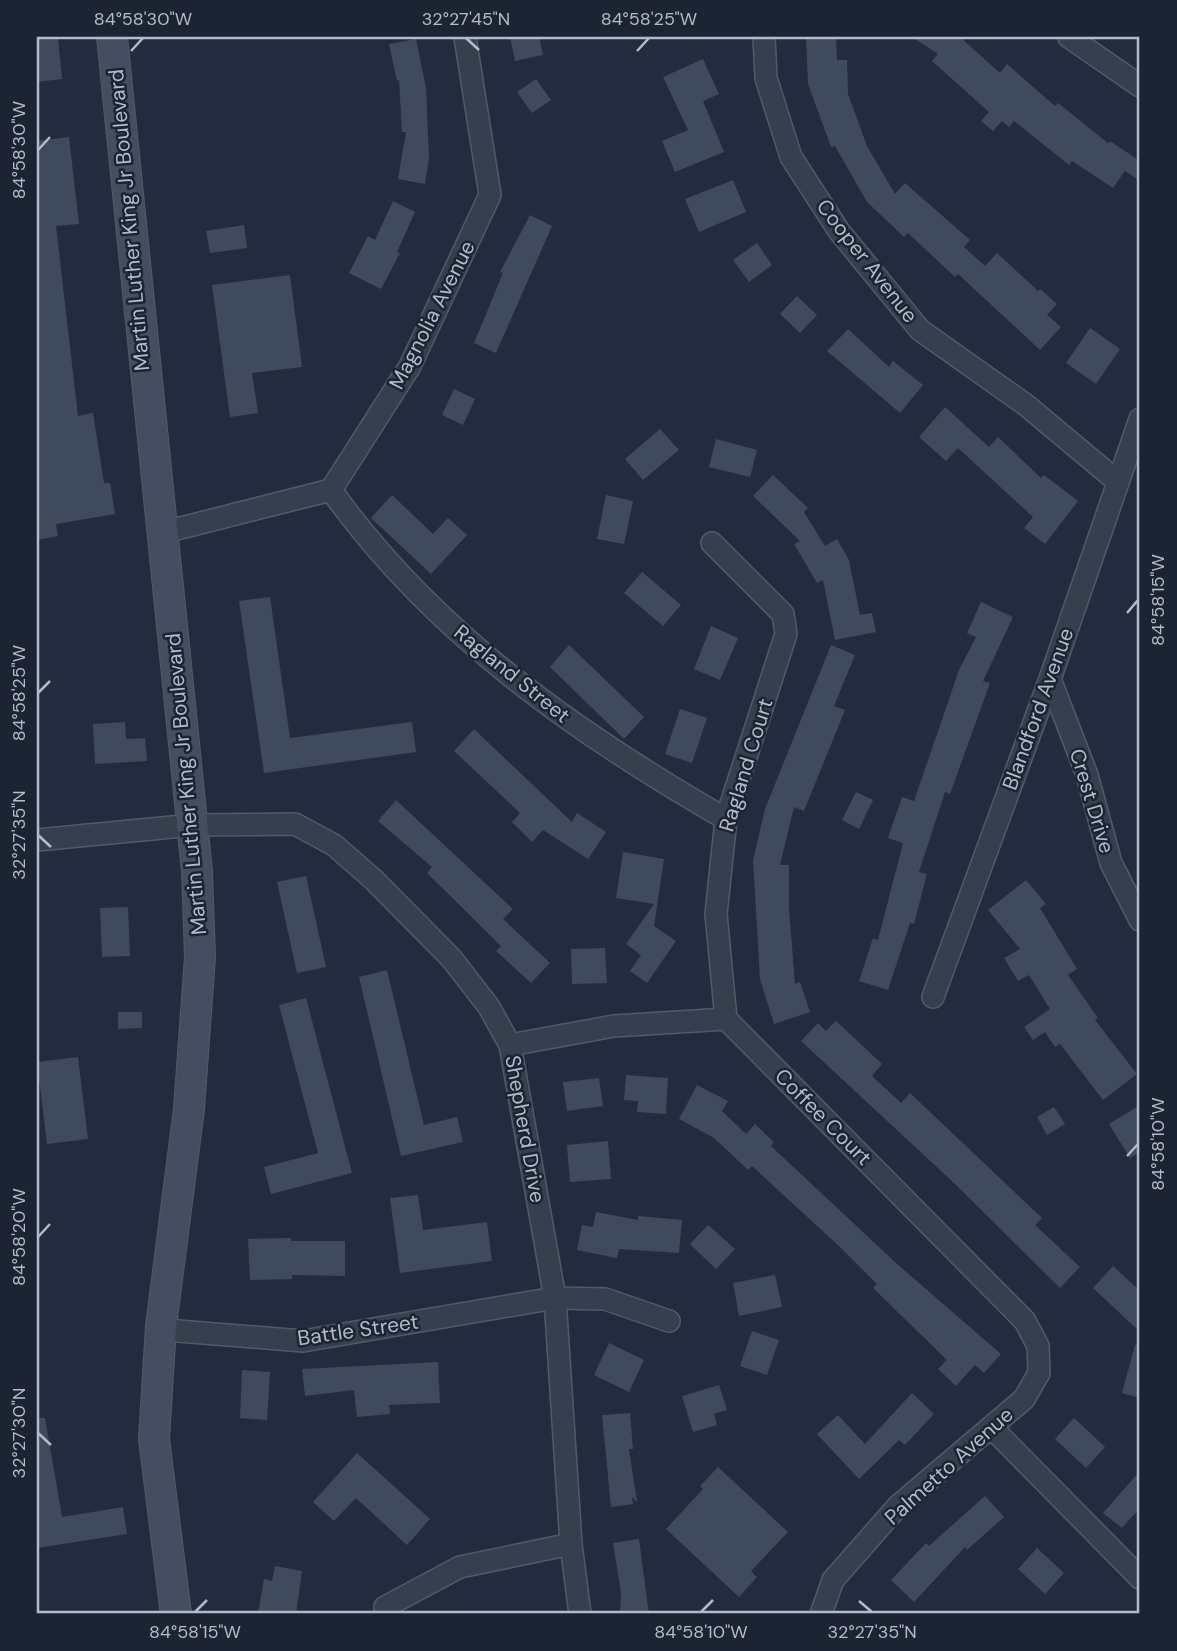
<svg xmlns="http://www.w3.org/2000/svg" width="1177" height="1651" font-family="'DM Sans',sans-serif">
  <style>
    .building { fill: #3f4a5d }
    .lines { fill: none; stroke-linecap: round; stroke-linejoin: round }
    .minor-casing { stroke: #525a69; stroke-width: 24 }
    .secondary-casing { stroke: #525a69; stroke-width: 32 }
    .minor { stroke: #373f4e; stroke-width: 21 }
    .secondary { stroke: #454d61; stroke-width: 30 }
    .ticks { fill: none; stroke: #b3bac9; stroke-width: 2.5 }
    .labels { text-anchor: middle; stroke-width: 5; stroke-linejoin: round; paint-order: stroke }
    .street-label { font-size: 21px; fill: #b3bac9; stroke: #1c2433 }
    .neatline { fill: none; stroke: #b3bac9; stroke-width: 2.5 }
    .ticks-label { font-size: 18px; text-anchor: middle; fill: #b3bac9 }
  </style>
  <rect width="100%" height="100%" fill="#232c3e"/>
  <!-- building -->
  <g class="building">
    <path d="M37 37H58L62 79 37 82Z"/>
    <path d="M510 37H539L543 55 515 61Z"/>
    <path d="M806 37H836L837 60H847L848 94 867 146 895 194 905 183 970 240 964 247 985 266 997 253 1038 291 1040 289 1057 304 1047 315 1061 327 1040 350 958 274 955 277 908 233 904 237 867 202 835 146 831 147 808 84Z"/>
    <path d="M912 37H960L1000 73 1007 64 1055 106 1058 103 1108 143 1110 141 1140 161V181L1125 171 1113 188 1072 161 1069 165 1014 121 1009 127 1002 121 993 131 981 121 989 112 932 61 938 54Z"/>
    <path d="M416 39 426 88 429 158 425 184 398 179 406 132H402L399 80 397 81 389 44Z"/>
    <path d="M703 59 719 94 703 101 724 152 675 172 662 141 688 130 663 77Z"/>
    <path d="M536 79 551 100 532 113 517 92Z"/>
    <path d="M69 137 79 224 56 226 78 416 93 413 104 483H110L115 514 56 524 58 536 37 540V141Z"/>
    <path d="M733 180 746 212 699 232 685 199Z"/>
    <path d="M393 201 415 212 397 252 400 253 381 289 349 273 368 236 375 240Z"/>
    <path d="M530 215 552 226 496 353 474 343 503 273 500 272Z"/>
    <path d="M244 225 247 248 210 253 206 231Z"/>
    <path d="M757 243 772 265 749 282 733 260Z"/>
    <path d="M290 275 302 367 252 373 258 413 230 417 212 285Z"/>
    <path d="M797 296 817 315 800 333 780 314Z"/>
    <path d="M1090 328 1120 349 1096 384 1066 363Z"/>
    <path d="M848 329 889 367 893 361 923 385 900 413 827 351Z"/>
    <path d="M454 389 475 399 463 425 442 415Z"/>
    <path d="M945 407 989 447 998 437 1041 478 1044 475 1078 501 1045 544 1024 528 1033 517 958 448 946 461 919 437Z"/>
    <path d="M660 429 679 450 643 480 625 459Z"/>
    <path d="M716 439 757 450 750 477 709 467Z"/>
    <path d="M773 475 808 508 804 512 825 546 837 539 849 560 860 615 872 613 876 632 835 640 823 580 817 583 794 544 800 541 753 496Z"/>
    <path d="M392 495 433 534 448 518 467 535 431 574 371 518Z"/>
    <path d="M606 495 633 501 624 544 597 539Z"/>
    <path d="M642 572 681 605 663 626 624 593Z"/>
    <path d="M270 597 290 738 412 722 416 752 264 773 239 601Z"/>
    <path d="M981 602 1013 617 983 681 990 683 950 794 945 792 919 872 927 874 914 924 910 923 888 990 859 981 873 938 878 940 903 843 888 838 902 797 914 801 959 670 976 637 967 633Z"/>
    <path d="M711 626 738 638 720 680 694 669Z"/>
    <path d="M569 645 644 717 624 739 550 667Z"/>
    <path d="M831 645 855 655 834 706 845 710 804 811 794 807 780 865H789V909L795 984 800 982 810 1012 774 1024 760 979 753 860 765 809Z"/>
    <path d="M680 709 707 718 692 763 665 754Z"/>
    <path d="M125 722 126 739 145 738 147 761 95 764 93 724Z"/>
    <path d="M474 729 572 822 577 813 606 832 588 859 543 830 532 842 512 822 520 813 454 751Z"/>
    <path d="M856 792 873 800 859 829 842 820Z"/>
    <path d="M396 800 513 909 503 919 550 963 531 983 496 951 501 946 427 873 432 867 378 821Z"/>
    <path d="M623 852 664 859 654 926 676 941 647 983 630 971 641 955 626 944 654 904 616 898Z"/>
    <path d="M306 876 326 967 297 973 277 882Z"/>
    <path d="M1026 880 1046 904 1040 908 1077 969 1068 975 1098 1018 1095 1020 1137 1074 1103 1100 1060 1044 1055 1047 1045 1032 1033 1040 1024 1027 1050 1009 1029 975 1018 981 1004 958 1020 949 988 910Z"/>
    <path d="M128 907 130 956 102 957 100 908Z"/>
    <path d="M605 948 607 983 572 984 571 949Z"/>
    <path d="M387 970 424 1125 457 1117 463 1142 401 1156 359 977Z"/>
    <path d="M306 998 352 1173 271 1194 264 1167 318 1153 279 1005Z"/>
    <path d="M118 1012H142V1028L118 1029Z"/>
    <path d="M836 1021 882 1064 872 1076 901 1103 910 1093 1042 1218 1035 1225 1080 1267 1060 1288 954 1183 801 1041 818 1023 826 1031Z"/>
    <path d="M78 1057 88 1139 47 1144 37 1062Z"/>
    <path d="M626 1075 668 1078 666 1114 637 1112 638 1101 624 1100Z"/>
    <path d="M599 1078 603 1106 567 1111 563 1082Z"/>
    <path d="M697 1085 728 1101 722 1111 746 1134 755 1124 774 1142 771 1146 896 1263 1001 1354 984 1373 975 1365 956 1386 938 1369 947 1360 873 1288 877 1284 840 1247 752 1166 748 1170 714 1138 679 1119Z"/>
    <path d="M1140 1105V1152L1130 1158 1109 1124Z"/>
    <path d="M1054 1107 1065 1124 1047 1135 1037 1117Z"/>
    <path d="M608 1141 611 1179 570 1182 567 1145Z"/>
    <path d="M418 1195 423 1230 487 1222 492 1261 400 1273 390 1198Z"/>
    <path d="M596 1212 638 1220V1216L682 1220 679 1253 619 1249 617 1258 577 1250 582 1225 593 1227Z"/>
    <path d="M708 1225 735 1249 716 1269 690 1244Z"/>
    <path d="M291 1238V1241H345V1276L292 1275V1279L250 1280 248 1239Z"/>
    <path d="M1113 1266 1140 1291V1332L1093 1288Z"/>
    <path d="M775 1275 782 1307 739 1316 733 1283Z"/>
    <path d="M752 1331 779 1340 767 1375 740 1366Z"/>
    <path d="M609 1343 644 1360 629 1392 594 1375Z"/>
    <path d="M1135 1345H1140V1398L1122 1393Z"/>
    <path d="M438 1362 440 1403 389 1405 390 1414 357 1417 354 1390 305 1396 302 1369Z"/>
    <path d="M242 1370 270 1372 267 1420 240 1418Z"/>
    <path d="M719 1385 727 1410 714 1414 717 1425 693 1432 682 1396Z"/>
    <path d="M912 1393 934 1414 905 1445 899 1440 859 1479 817 1434 838 1415 865 1444Z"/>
    <path d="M630 1413 633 1449H629L637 1502 632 1497 633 1504 611 1507 602 1415Z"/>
    <path d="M37 1418H45L62 1517 123 1507 127 1534 37 1548Z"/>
    <path d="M1074 1418 1105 1447 1086 1468 1055 1439Z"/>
    <path d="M357 1453 430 1519 407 1545 356 1498 334 1521 313 1502Z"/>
    <path d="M718 1467 788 1532 751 1571 757 1577 739 1597 666 1529 703 1489 700 1486Z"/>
    <path d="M1140 1471V1508L1122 1528 1103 1513Z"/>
    <path d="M985 1496 1004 1517 967 1550 965 1547 914 1602 891 1580 926 1543 929 1546Z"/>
    <path d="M639 1539 649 1614H620L621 1593 613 1543Z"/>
    <path d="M1037 1548 1064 1573 1045 1594 1018 1569Z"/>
    <path d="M275 1566 302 1571 296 1614H258L264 1579 272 1581Z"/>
  </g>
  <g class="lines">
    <!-- minor casing -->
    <g class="minor-casing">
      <g id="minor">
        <path d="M764 37 766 78 791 157 839 231 920 330 1026 405 1118 482"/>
        <path d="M1069 37 1140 86"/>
        <path d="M331 490C432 632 576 733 726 819"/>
        <path d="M161 533 331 490 410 366 490 195 465 37"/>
        <path d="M712 543 783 614 786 634 726 819 716 914 726 1019"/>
        <path d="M1050 679 1087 775 1111 863 1140 920"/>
        <path d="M37 840 193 825 295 824 334 845 374 880 452 959 489 1007 510 1045 555 1298 571 1544 580 1614"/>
        <path d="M933 997 1050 679 1140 419"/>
        <path d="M510 1045 614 1026 726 1019 1025 1321 1038 1346 1039 1373 1024 1399 898 1506 833 1580 821 1614"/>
        <path d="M161 1326 178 1331 303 1341 555 1298 605 1299 669 1321"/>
        <path d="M992 1428 1140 1578"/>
        <path d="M385 1607 460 1567 571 1544"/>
      </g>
    </g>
    <!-- secondary casing -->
    <g class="secondary-casing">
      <path id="secondary" d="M112 37 197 871 200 957 189 1109 161 1326 154 1439 176 1614"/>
    </g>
    <!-- minor -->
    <use href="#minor" class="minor"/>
    <!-- secondary -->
    <use href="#secondary" class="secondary"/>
  </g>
  <!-- ticks -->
  <path class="ticks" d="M466 38 479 50M131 51 143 38M637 51 649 38M38 150 50 137M1127 613 1138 600M38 693 50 681M38 835 51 847M1127 1156 1138 1144M38 1237 50 1224M38 1433 51 1445M859 1601 872 1612M195 1612 207 1600M701 1612 713 1600"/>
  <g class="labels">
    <!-- street labels -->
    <g class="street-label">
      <text transform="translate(129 220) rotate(-95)" y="7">Martin Luther King Jr Boulevard</text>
      <text transform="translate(867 261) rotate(52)" y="7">Cooper Avenue</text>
      <text transform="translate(432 315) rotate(-63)" y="7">Magnolia Avenue</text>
      <text transform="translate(512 674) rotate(39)" y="7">Ragland Street</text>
      <text transform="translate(1038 709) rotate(-70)" y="7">Blandford Avenue</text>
      <text transform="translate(746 765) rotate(-73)" y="7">Ragland Court</text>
      <text transform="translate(186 784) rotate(-95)" y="7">Martin Luther King Jr Boulevard</text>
      <text transform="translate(1092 801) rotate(73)" y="7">Crest Drive</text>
      <text transform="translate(823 1117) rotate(45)" y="7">Coffee Court</text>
      <text transform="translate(525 1129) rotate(80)" y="7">Shepherd Drive</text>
      <text transform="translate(358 1330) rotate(-8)" y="7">Battle Street</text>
      <text transform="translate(949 1466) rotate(-42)" y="7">Palmetto Avenue</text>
    </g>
  </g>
  <!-- border -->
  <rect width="1177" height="1651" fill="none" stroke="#1c2433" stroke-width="77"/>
  <rect x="38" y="38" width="1100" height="1574" class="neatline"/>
  <g class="ticks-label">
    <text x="143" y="25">84°58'30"W</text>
    <text x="466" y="25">32°27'45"N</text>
    <text x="649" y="25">84°58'25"W</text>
    <text transform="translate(19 150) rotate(-90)" y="6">84°58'30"W</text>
    <text transform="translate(1158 600) rotate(-90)" y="6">84°58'15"W</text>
    <text transform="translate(19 693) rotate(-90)" y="6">84°58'25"W</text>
    <text transform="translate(19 835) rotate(-90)" y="6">32°27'35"N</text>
    <text transform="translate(1158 1144) rotate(-90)" y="6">84°58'10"W</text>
    <text transform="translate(19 1237) rotate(-90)" y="6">84°58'20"W</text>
    <text transform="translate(19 1433) rotate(-90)" y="6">32°27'30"N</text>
    <text x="195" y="1638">84°58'15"W</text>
    <text x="701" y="1638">84°58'10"W</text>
    <text x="872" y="1638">32°27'35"N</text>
  </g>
</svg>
